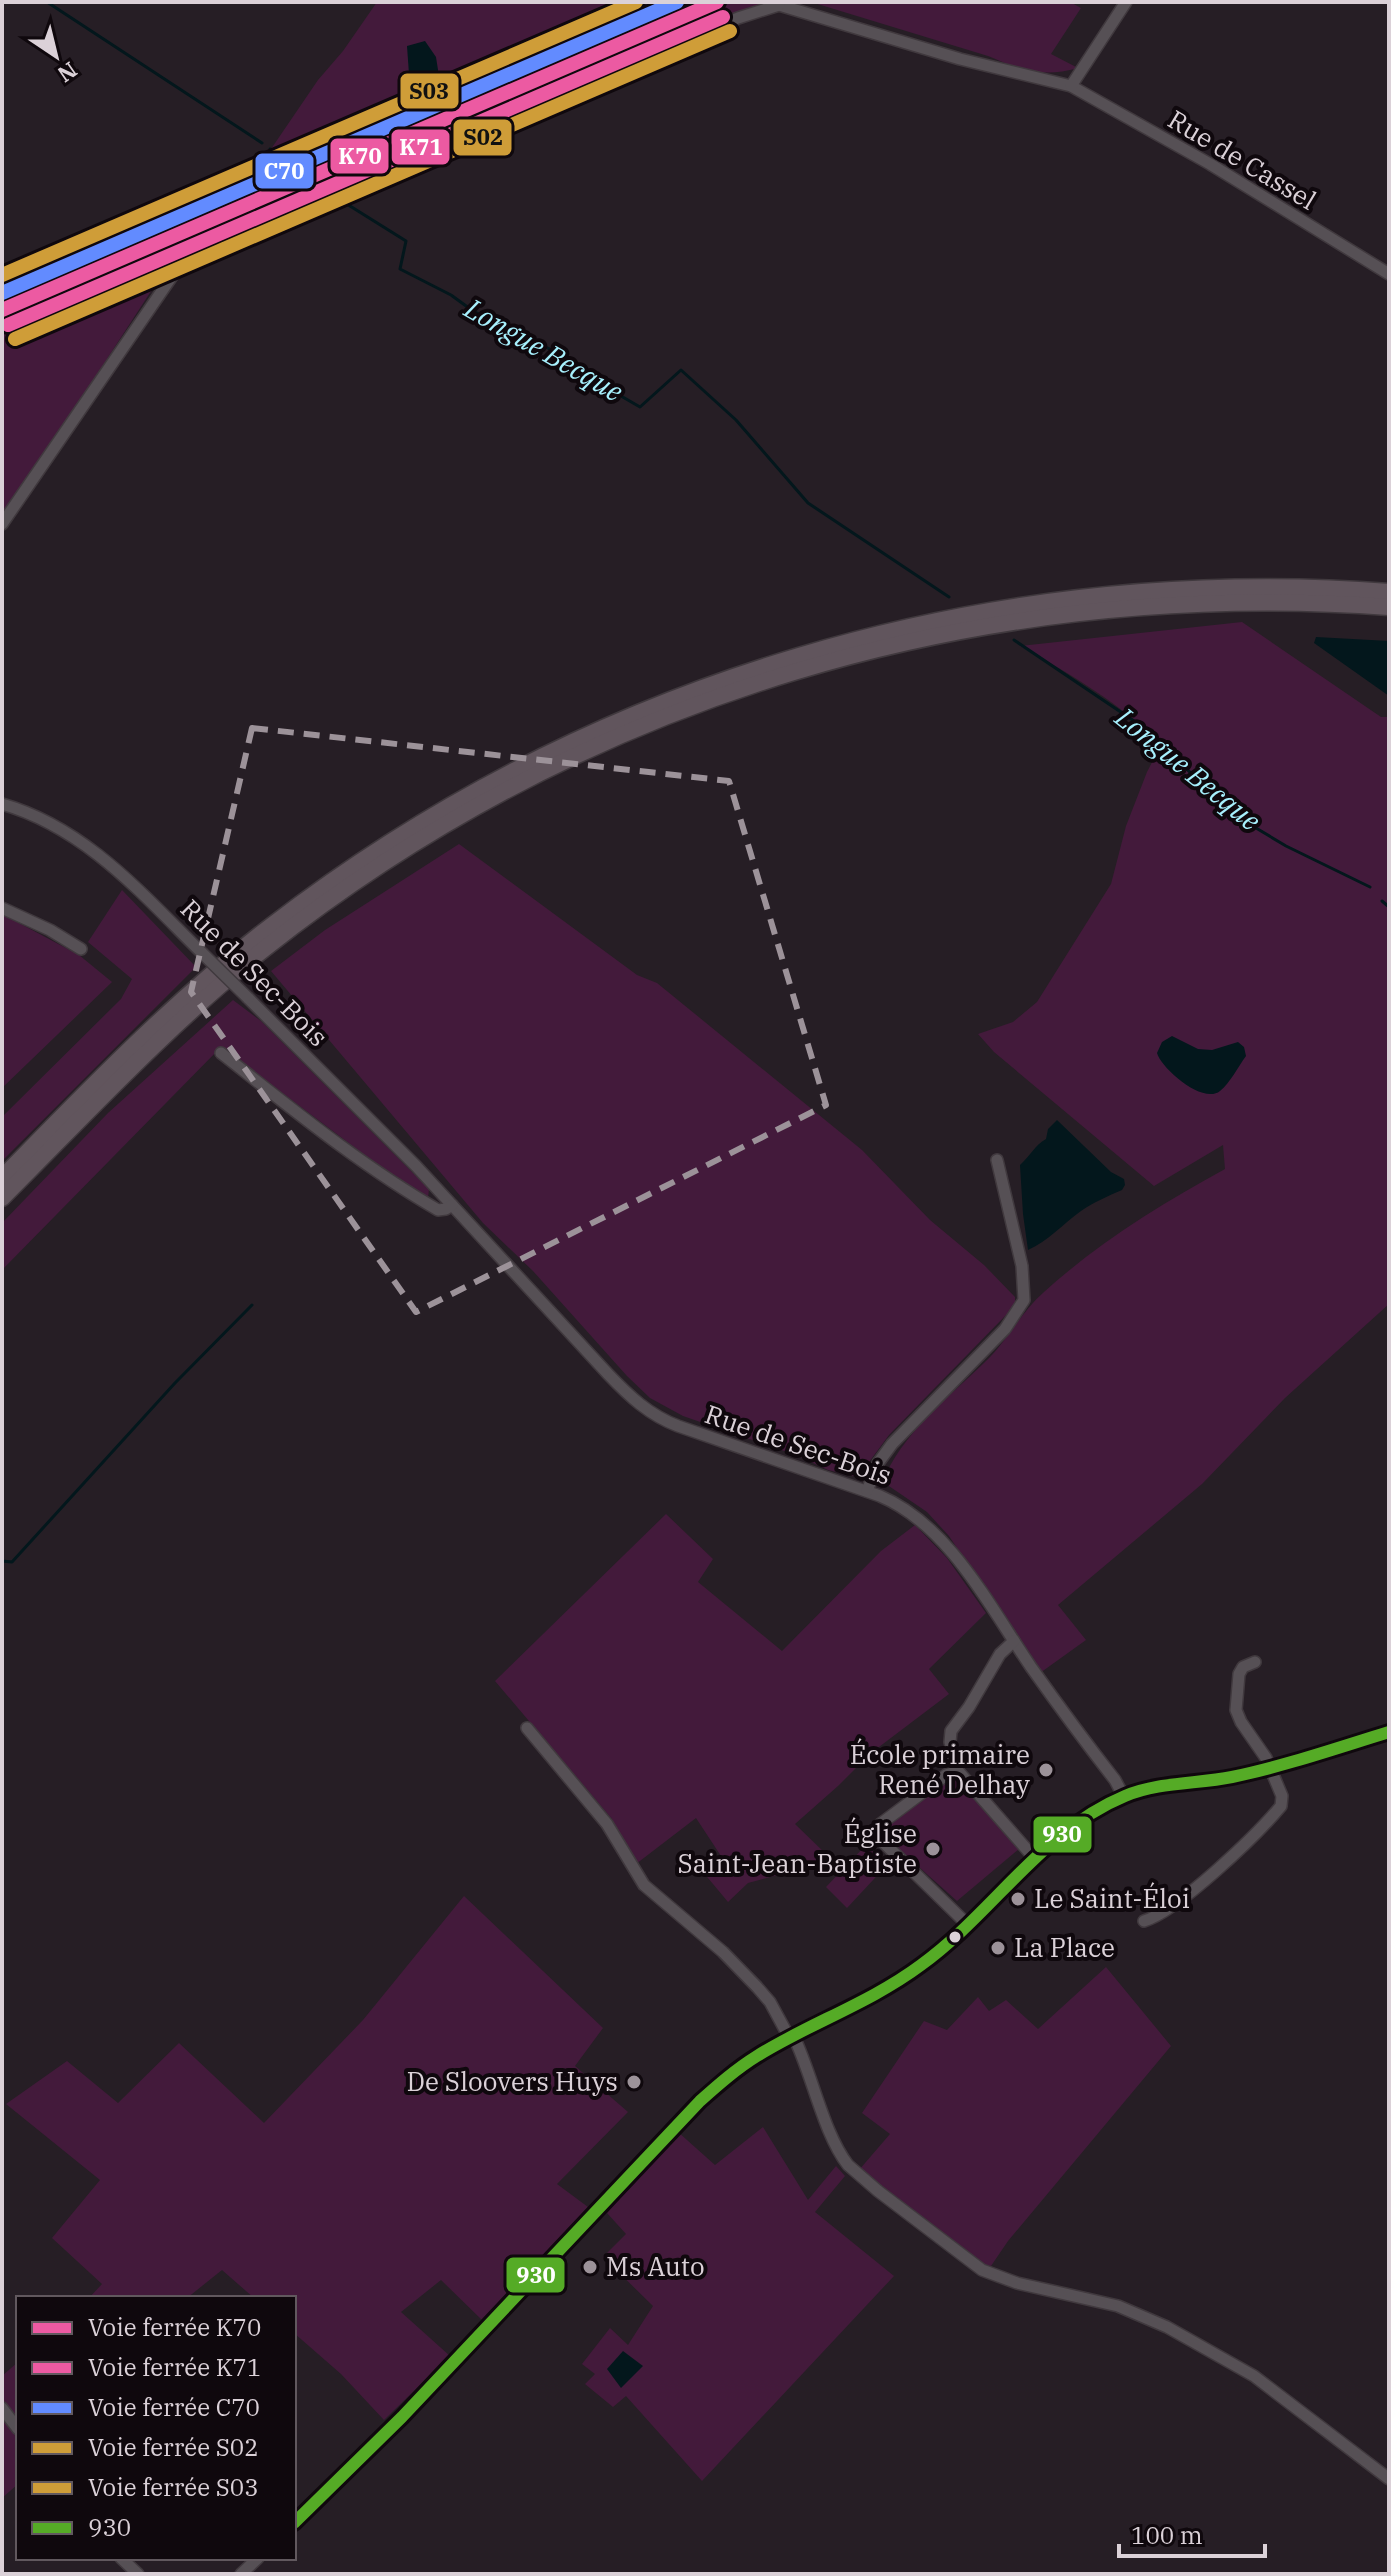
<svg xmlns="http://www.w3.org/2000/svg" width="1391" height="2576" font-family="'IBM Plex Serif',serif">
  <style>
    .green { fill: #431a3b }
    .water { fill: #03171c }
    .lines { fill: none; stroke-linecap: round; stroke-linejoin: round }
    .stream { stroke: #03171c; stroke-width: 3 }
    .minor-casing { stroke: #40393e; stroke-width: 14 }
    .highway-casing { stroke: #40393e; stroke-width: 19 }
    .minor { stroke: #565055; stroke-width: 11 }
    .highway { stroke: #61555d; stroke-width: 16 }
    .minor-bridge-casing { stroke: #40393e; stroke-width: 14; stroke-linecap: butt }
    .minor-bridge { stroke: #565055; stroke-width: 11 }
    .bus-1-casing { stroke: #0f080d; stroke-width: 18 }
    .bus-1 { stroke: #55ab26; stroke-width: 12 }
    .rail-1-casing { stroke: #0f080d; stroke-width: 20 }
    .rail-2-casing { stroke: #0f080d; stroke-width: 20 }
    .rail-3-casing { stroke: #0f080d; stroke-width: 20 }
    .rail-4-casing { stroke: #0f080d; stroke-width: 20 }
    .rail-5-casing { stroke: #0f080d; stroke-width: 20 }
    .rail-1 { stroke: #ec5aa2; stroke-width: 14 }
    .rail-2 { stroke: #ec5aa2; stroke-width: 14 }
    .rail-3 { stroke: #628bff; stroke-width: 14 }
    .rail-4 { stroke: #cf9d38; stroke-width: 14 }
    .rail-5 { stroke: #cf9d38; stroke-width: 14 }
    .marked { fill: none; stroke: #9c9299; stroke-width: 6; stroke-dasharray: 16 10; stroke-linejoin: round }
    .poi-dot { fill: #9c9299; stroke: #0f080d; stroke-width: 3 }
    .bus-dot { fill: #dbd1d8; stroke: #0f080d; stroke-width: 3 }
    .labels { text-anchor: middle; stroke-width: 8; stroke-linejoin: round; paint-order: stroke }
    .street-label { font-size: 26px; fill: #dbd1d8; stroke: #0f080d }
    .poi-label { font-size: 26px; fill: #dbd1d8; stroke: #0f080d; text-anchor: end }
    .water-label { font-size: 28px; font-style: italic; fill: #a7f0fd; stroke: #0f080d }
    .line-badge { stroke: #0f080d; stroke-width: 3 }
    .badge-label { font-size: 22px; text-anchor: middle; font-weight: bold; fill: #fff }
    .pale-badge-label { font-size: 22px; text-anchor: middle; font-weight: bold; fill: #111 }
  </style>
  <rect width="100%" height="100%" fill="#261e25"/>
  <!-- green -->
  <g class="green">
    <path d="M377 2H690L327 154H286L271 149 318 80 343 51Z"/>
    <path d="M732 2H766L762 6 684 37 380 166 365 162Z"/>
    <path d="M811 2H1070L1081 8 1051 54 1078 68C1042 78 1021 70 988 56Z"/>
    <path d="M288 195 294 204 202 243 170 262 51 445 2 514V319Z"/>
    <path d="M1242 622 1381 717H1389V1304L1285 1398 1202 1484 1058 1605 1086 1640 1040 1673 949 1536 927 1512 883 1482C899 1436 951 1395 985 1362 1007 1341 1021 1312 1044 1292 1098 1243 1161 1204 1225 1169L1223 1145 1154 1186 994 1052 978 1034 1013 1022 1037 1002 1111 884 1126 826 1147 772 1161 745C1122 704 1070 674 1020 646Z"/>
    <path d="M459 844 637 975 657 983 862 1150 930 1220 984 1265 1015 1297V1302L1009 1312 889 1435 858 1477 828 1470 796 1455 683 1416 650 1398 627 1376 533 1271 483 1223 271 971 325 930Z"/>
    <path d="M122 890 196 967 2 1161V1117L121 999 132 979 88 942Z"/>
    <path d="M2 914 79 955 112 982 2 1088Z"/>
    <path d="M233 1000 261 1021 429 1189 428 1198 366 1156 221 1047 2 1270V1223L108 1113Z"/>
    <path d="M666 1514 713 1559 698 1582 782 1651 881 1551 915 1525 947 1558 986 1613 929 1669 949 1694 871 1753 838 1786 795 1824 828 1856 796 1870 748 1883 728 1902 703 1872 721 1856 696 1818 636 1864 612 1819 495 1681Z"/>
    <path d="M955 1775 1019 1849 957 1901 882 1834 883 1828Z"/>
    <path d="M866 1845 887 1865 847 1908 826 1887Z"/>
    <path d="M464 1896 603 2028 575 2066 628 2112 557 2184 588 2207 482 2320 441 2280 401 2312 450 2356 384 2420 341 2374 294 2333V2298H254L222 2270 187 2298H89L102 2284 52 2238 100 2180 6 2104 67 2061 118 2103 179 2043 264 2123 363 2020Z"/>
    <path d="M1106 1967 1171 2046 1008 2241 991 2266 980 2263 859 2170 890 2134 862 2113 924 2021 947 2030 978 1997 989 2011 1006 2000 1038 2029Z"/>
    <path d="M763 2127 808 2200 836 2166 845 2176 815 2212 894 2276 702 2481 626 2396 613 2407 585 2384 595 2374 582 2364 610 2328 628 2345 653 2306 603 2257 626 2234 607 2213 678 2132 715 2165Z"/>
    <path d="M18 2362V2423L2 2403V2376Z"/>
    <path d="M2 2419 18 2439V2484L2 2498Z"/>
  </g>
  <!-- water -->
  <g class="water">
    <path d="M425 41 436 57 440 83 416 94 409 74 407 46Z"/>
    <path d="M1316 637 1389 641V696L1314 643Z"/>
    <path d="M1172 1036 1198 1049 1212 1050 1238 1042 1244 1047 1246 1056C1238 1067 1230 1083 1220 1091 1203 1105 1161 1068 1157 1053L1162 1042Z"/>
    <path d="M1057 1120 1111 1172 1124 1179 1125 1185 1122 1190C1108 1196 1094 1202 1081 1211 1063 1224 1048 1241 1028 1250L1023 1214 1020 1165C1030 1156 1035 1145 1046 1139L1048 1129Z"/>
    <path d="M623 2351 643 2366 621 2388 607 2369Z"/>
  </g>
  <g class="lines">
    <!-- stream -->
    <g class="stream">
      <path d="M47 2 262 143"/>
      <path d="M270 149 289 160 309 155 312 158"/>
      <path d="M322 181 324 187"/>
      <path d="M329 197 342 201 406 241 400 269 451 295 473 311 574 361 621 396 640 407 681 370 736 420 808 503 949 597"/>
      <path d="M1014 640 1143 727 1221 802 1256 828 1286 846 1370 887"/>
      <path d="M1382 901 1389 907"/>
      <path d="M2 1561 12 1562 175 1383 252 1305"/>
    </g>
    <!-- minor casing -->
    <g class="minor-casing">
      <g id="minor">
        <path d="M779 5 960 59 1071 86 1210 164 1389 274"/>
        <path d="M1071 86 1126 2"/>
        <path d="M2 524 177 269 196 252 685 40 738 18 779 5"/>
        <path d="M2 804C86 828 142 894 202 953"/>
        <path d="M2 908 50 930 81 949"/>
        <path d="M248 998 416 1166 608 1374C629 1396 649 1415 678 1426L880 1496C949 1525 990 1607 1031 1667 1058 1705 1086 1743 1115 1780L1124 1797"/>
        <path d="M221 1053C291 1108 360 1165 438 1210L446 1209 452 1205"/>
        <path d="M867 1491 878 1463 892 1444 1005 1329 1024 1300 1022 1266 997 1160"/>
        <path d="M527 1728 607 1824 644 1885 723 1952 757 1987 770 2002 789 2037"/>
        <path d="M958 1771 950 1742 951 1731 969 1707 1000 1654 1014 1641"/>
        <path d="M1144 1921C1178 1911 1257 1835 1281 1806L1282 1796 1266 1758 1241 1722 1236 1710 1239 1674 1243 1667 1255 1662"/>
        <path d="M969 1926 881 1840 877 1832 879 1825 946 1775 958 1771 1036 1860"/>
        <path d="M793 2035C812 2073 823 2133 848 2165L878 2191 982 2270 1017 2283 1118 2306 1167 2327 1254 2376 1389 2479"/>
        <path d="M2 2408 18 2429"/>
        <path d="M294 2523 402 2417 700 2101C753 2049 801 2034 864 2001 891 1987 916 1970 940 1951 1002 1903 1049 1826 1125 1796 1158 1783 1197 1784 1232 1777 1285 1766 1337 1748 1389 1732"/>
        <path d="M121 2558 138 2574"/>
        <path d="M241 2574 258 2558"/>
      </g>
    </g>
    <!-- highway casing -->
    <g class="highway-casing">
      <g id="highway">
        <path d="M2 1178C88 1090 173 1001 271 926 589 681 989 562 1389 592"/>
        <path d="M2 1198C87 1113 169 1024 264 949 585 695 982 578 1389 607"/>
      </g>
    </g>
    <!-- minor -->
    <use href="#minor" class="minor"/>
    <!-- highway -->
    <use href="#highway" class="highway"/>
    <!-- minor-bridge casing -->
    <g class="minor-bridge-casing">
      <path id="minor-bridge" d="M202 953 248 998"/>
    </g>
    <!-- minor-bridge -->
    <use href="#minor-bridge" class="minor-bridge"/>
    <!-- bus-1 casing -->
    <g class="bus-1-casing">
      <path id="bus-1" d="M294 2523 402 2417 700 2101C718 2085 736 2069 757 2056 810 2023 870 2003 921 1965 992 1914 1042 1830 1125 1796 1158 1782 1197 1784 1232 1777 1285 1766 1337 1748 1389 1732"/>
    </g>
    <!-- bus-1 -->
    <use href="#bus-1" class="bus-1"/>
    <!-- rail-1 casing -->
    <g class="rail-1-casing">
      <path id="rail-1" d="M2 310 717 2"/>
    </g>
    <!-- rail-2 casing -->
    <g class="rail-2-casing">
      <path id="rail-2" d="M8 325 723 17"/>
    </g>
    <!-- rail-3 casing -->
    <g class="rail-3-casing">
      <path id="rail-3" d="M2 293 677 2"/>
    </g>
    <!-- rail-4 casing -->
    <g class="rail-4-casing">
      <path id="rail-4" d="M15 339 730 31"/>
    </g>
    <!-- rail-5 casing -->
    <g class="rail-5-casing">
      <path id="rail-5" d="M2 275 636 2"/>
    </g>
    <!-- rail-1 -->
    <use href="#rail-1" class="rail-1"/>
    <!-- rail-2 -->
    <use href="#rail-2" class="rail-2"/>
    <!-- rail-3 -->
    <use href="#rail-3" class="rail-3"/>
    <!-- rail-4 -->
    <use href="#rail-4" class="rail-4"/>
    <!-- rail-5 -->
    <use href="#rail-5" class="rail-5"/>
  </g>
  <!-- marked area -->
  <path class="marked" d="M252 728 729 781 826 1105 416 1312 191 992Z"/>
  <!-- markers -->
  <g class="poi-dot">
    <circle cx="1046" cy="1770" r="8"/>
    <circle cx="933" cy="1849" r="8"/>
    <circle cx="1018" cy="1899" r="8"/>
    <circle cx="998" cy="1948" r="8"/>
    <circle cx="634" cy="2082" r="8"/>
    <circle cx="590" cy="2267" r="8"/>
  </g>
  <circle class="bus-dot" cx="955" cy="1937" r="7"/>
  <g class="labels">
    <!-- street labels -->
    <g class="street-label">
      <text transform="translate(1242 160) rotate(31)" y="9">Rue de Cassel</text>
      <text transform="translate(254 973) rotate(45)" y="9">Rue de Sec-Bois</text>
      <text transform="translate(798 1445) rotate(19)" y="9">Rue de Sec-Bois</text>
    </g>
    <!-- poi labels -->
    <g class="poi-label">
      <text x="1030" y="1764">École primaire<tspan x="1030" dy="30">René Delhay</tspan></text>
      <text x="917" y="1843">Église<tspan x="917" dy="30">Saint-Jean-Baptiste</tspan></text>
      <text x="1034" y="1908" text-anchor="start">Le Saint-Éloi</text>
      <text x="1014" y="1957" text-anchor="start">La Place</text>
      <text x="618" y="2091">De Sloovers Huys</text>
      <text x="606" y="2276" text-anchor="start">Ms Auto</text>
    </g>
    <!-- water labels -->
    <g class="water-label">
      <text transform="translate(544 350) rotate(30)" y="10">Longue Becque</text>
      <text transform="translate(1188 769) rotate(39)" y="10">Longue Becque</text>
    </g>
  </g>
  <g class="line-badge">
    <rect x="399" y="72" width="61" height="38" rx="8" fill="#cf9d38"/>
    <rect x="452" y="118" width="61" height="39" rx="8" fill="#cf9d38"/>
    <rect x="390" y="128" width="61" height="38" rx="8" fill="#ec5aa2"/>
    <rect x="329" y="137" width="61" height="38" rx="8" fill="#ec5aa2"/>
    <rect x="254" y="152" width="61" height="38" rx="8" fill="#628bff"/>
    <rect x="1032" y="1815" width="61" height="39" rx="8" fill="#55ab26"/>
    <rect x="505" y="2256" width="61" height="38" rx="8" fill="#55ab26"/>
  </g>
  <g class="badge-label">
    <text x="421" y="155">K71</text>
    <text x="360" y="164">K70</text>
    <text x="284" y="179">C70</text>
    <text x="1062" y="1842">930</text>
    <text x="536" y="2283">930</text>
  </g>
  <g class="pale-badge-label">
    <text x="429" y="99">S03</text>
    <text x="483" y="145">S02</text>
  </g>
  <!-- border -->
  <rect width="1391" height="2576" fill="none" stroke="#dbd1d8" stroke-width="8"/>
  <!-- legend -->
  <rect x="16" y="2296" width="280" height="264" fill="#0f080d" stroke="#61585e" stroke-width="2"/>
  <rect x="32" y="2322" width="40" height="12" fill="#ec5aa2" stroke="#61585e" stroke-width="2"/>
  <text x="88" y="2336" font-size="24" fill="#dbd1d8">Voie ferrée K70</text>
  <rect x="32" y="2362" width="40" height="12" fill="#ec5aa2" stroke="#61585e" stroke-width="2"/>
  <text x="88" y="2376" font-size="24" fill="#dbd1d8">Voie ferrée K71</text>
  <rect x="32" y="2402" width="40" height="12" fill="#628bff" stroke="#61585e" stroke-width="2"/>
  <text x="88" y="2416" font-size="24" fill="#dbd1d8">Voie ferrée C70</text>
  <rect x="32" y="2442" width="40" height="12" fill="#cf9d38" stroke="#61585e" stroke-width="2"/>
  <text x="88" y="2456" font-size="24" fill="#dbd1d8">Voie ferrée S02</text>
  <rect x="32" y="2482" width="40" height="12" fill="#cf9d38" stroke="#61585e" stroke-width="2"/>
  <text x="88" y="2496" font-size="24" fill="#dbd1d8">Voie ferrée S03</text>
  <rect x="32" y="2522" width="40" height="12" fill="#55ab26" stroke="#61585e" stroke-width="2"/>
  <text x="88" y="2536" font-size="24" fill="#dbd1d8">930</text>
  <!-- north arrow -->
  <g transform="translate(56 56) rotate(145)" stroke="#0f080d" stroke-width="6" paint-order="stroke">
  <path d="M0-6L14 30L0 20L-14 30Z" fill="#dbd1d8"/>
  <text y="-12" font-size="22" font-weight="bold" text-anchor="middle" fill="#dbd1d8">N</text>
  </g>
  <!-- scale -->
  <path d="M1119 2544v12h146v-12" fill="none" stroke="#dbd1d8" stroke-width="4"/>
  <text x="1131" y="2544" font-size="24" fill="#dbd1d8" stroke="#0f080d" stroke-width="6" paint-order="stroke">100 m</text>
</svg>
